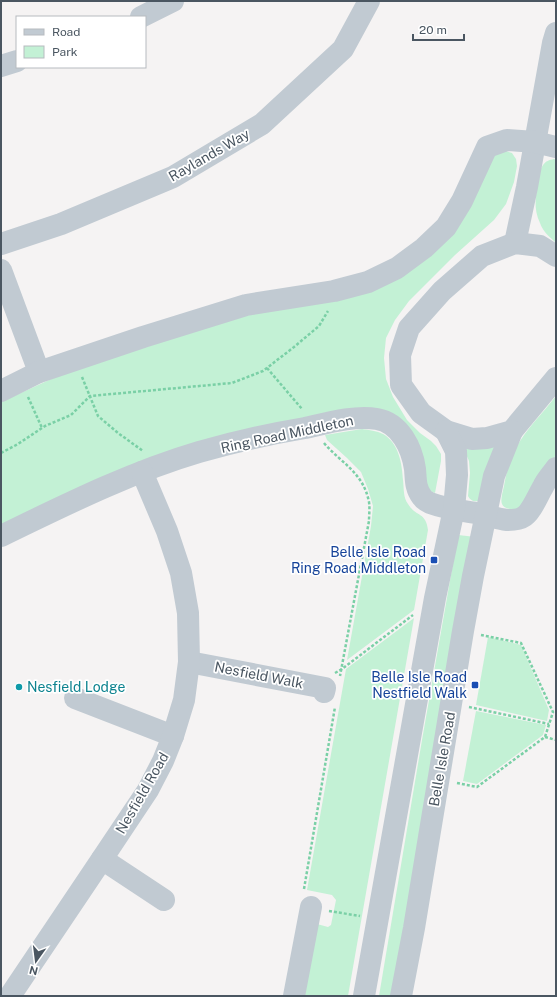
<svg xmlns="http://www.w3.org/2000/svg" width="557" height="997" font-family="'Public Sans',sans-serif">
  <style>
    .green { fill: #c3f1d5 }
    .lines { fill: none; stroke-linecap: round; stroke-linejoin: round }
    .path { stroke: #7ad0a6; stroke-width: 2.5; stroke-dasharray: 3 2; stroke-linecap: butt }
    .minor { stroke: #c1cad2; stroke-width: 22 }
    .transit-dot { fill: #1a4fb4; stroke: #fff; stroke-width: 1.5 }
    .culture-dot { fill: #0f9aa8; stroke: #fff; stroke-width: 1.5 }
    .labels { text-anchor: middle; stroke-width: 3.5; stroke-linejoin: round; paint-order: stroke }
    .street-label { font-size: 14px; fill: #4a5661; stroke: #fff }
    .transit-label { font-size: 14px; fill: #164399; stroke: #fff; text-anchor: end }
    .culture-label { font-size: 14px; fill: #0d838f; stroke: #fff; text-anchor: start }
  </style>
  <rect width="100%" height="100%" fill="#f5f3f3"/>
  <!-- green -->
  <g class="green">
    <path d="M506 151 512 153 516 159 517 166 514 182 506 204 494 220 455 255 409 301 395 320 386 338 384 358 386 379 393 397 407 420 420 433 431 441 436 446 441 454V461L435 493 430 491 426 487 420 452 344 411 1 529V402L60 375 247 314 395 279 493 155Z"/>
    <path d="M554 159 556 160V243C550 237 543 232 540 223 533 208 536 196 538 180 539 175 540 169 543 165 546 161 549 160 554 159Z"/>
    <path d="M556 396V455L518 510C498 509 500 503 504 486 506 473 510 460 516 448 526 429 543 413 556 396Z"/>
    <path d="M362 429C369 430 377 431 383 434 399 443 402 464 403 480 404 488 403 498 408 504 416 517 426 512 428 530L414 610 347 660 371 526 373 506 368 489 361 472 347 458 327 440 325 435Z"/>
    <path d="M495 446 478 501C473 502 470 500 468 496L470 473 469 461 463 447Z"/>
    <path d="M458 535 476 537 396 996H379L422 740Z"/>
    <path d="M414 618 348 996H302L317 924 328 927 331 925 336 900 332 895 307 890 346 669Z"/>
    <path d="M488 637 521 645 549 710 547 721 476 705Z"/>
    <path d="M476 711 546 725 543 735 477 784 463 781Z"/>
  </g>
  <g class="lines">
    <!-- path -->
    <g class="path">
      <path d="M267 368 302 409"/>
      <path d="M82 377 98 416 118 433 143 451"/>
      <path d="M28 397 42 428"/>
      <path d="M324 443C342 464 363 472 369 502 370 508 369 515 369 521L340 676"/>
      <path d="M1 453 18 444 45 426 71 415 90 396 232 383 263 371 294 347 319 326 328 311"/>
      <path d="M335 673 342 669 413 615"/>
      <path d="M469 707 549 724"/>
      <path d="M545 737 556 740"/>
      <path d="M457 783 477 787 545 737 553 712 521 643 481 635"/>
      <path d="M304 889 335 707"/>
      <path d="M329 911 360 916"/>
    </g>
    <!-- minor -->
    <g class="minor">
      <path d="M141 17 173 1"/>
      <path d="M1 66 17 61"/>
      <path d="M515 243 527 187 553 43 556 33"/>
      <path d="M1 244 61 224 173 177 262 124 343 49 369 1"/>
      <path d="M556 256 540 246 515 243 482 256 442 291 409 328 400 355 401 385 421 413 446 431 472 439 487 438 512 431 556 378"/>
      <path d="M1 270 39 372"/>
      <path d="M1 391 39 372 143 337 246 305 334 291 368 282 397 268 424 248 446 227 462 201 487 147 507 140 535 142 556 147"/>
      <path d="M1 536C65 505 131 472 199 452 234 442 269 434 305 428 327 423 355 415 377 419 400 423 412 448 415 469 416 479 415 488 422 497 424 500 426 501 430 503 446 509 464 511 481 514 490 516 498 519 507 520 512 520 519 520 523 517 531 513 538 495 543 487 546 480 552 474 556 468"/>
      <path d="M189 662 325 688 324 692"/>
      <path d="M75 698 173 736"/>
      <path d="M102 859 164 900"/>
      <path d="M10 996 102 859 148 790 163 761 173 736 184 700 189 662 188 613 181 573 167 531 142 472"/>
      <path d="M294 996 311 907"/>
      <path d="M364 996 435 598 454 509 457 475 456 451 446 431"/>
      <path d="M401 996 414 928 463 631 473 576 494 476 512 431"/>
    </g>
  </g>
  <!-- markers -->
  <g class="transit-dot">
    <rect x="430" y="556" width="8" height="8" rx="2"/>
    <rect x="471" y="681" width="8" height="8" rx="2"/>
  </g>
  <circle class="culture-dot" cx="19" cy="687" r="4"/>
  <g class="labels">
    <!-- street labels -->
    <g class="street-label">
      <text transform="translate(209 155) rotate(-30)" y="5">Raylands Way</text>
      <text transform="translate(287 434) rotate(-12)" y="5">Ring Road Middleton</text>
      <text transform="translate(259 675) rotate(11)" y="5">Nesfield Walk</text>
      <text transform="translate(442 759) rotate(-80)" y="5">Belle Isle Road</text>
      <text transform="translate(142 793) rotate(-60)" y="5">Nesfield Road</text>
    </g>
    <!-- transit labels -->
    <g class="transit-label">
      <text x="426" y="557">Belle Isle Road<tspan x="426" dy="16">Ring Road Middleton</tspan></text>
      <text x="467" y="682">Belle Isle Road<tspan x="467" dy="16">Nestfield Walk</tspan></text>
    </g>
    <!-- culture labels -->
    <g class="culture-label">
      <text x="27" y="692">Nesfield Lodge</text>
    </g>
  </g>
  <!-- border -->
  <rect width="557" height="997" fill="none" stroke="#4a5661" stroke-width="4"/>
  <!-- legend -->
  <rect x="16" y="16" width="130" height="52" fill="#ffffff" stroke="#b7bbc0"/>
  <rect x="24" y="29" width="20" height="6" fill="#c1cad2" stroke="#b7bbc0"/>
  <text x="52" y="36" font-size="12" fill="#4a5661">Road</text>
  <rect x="24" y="46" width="20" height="12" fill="#c3f1d5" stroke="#b7bbc0"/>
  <text x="52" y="56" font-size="12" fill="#4a5661">Park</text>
  <!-- north arrow -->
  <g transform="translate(36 961) rotate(194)" stroke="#ffffff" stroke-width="3" paint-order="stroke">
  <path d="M0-3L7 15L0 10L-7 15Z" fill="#4a5661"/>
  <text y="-6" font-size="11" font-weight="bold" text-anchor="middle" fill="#4a5661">N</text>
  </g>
  <!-- scale -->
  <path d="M413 34v6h51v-6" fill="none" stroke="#4a5661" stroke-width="2"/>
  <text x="419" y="34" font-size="12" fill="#4a5661" stroke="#ffffff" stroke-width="3" paint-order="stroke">20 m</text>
</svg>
